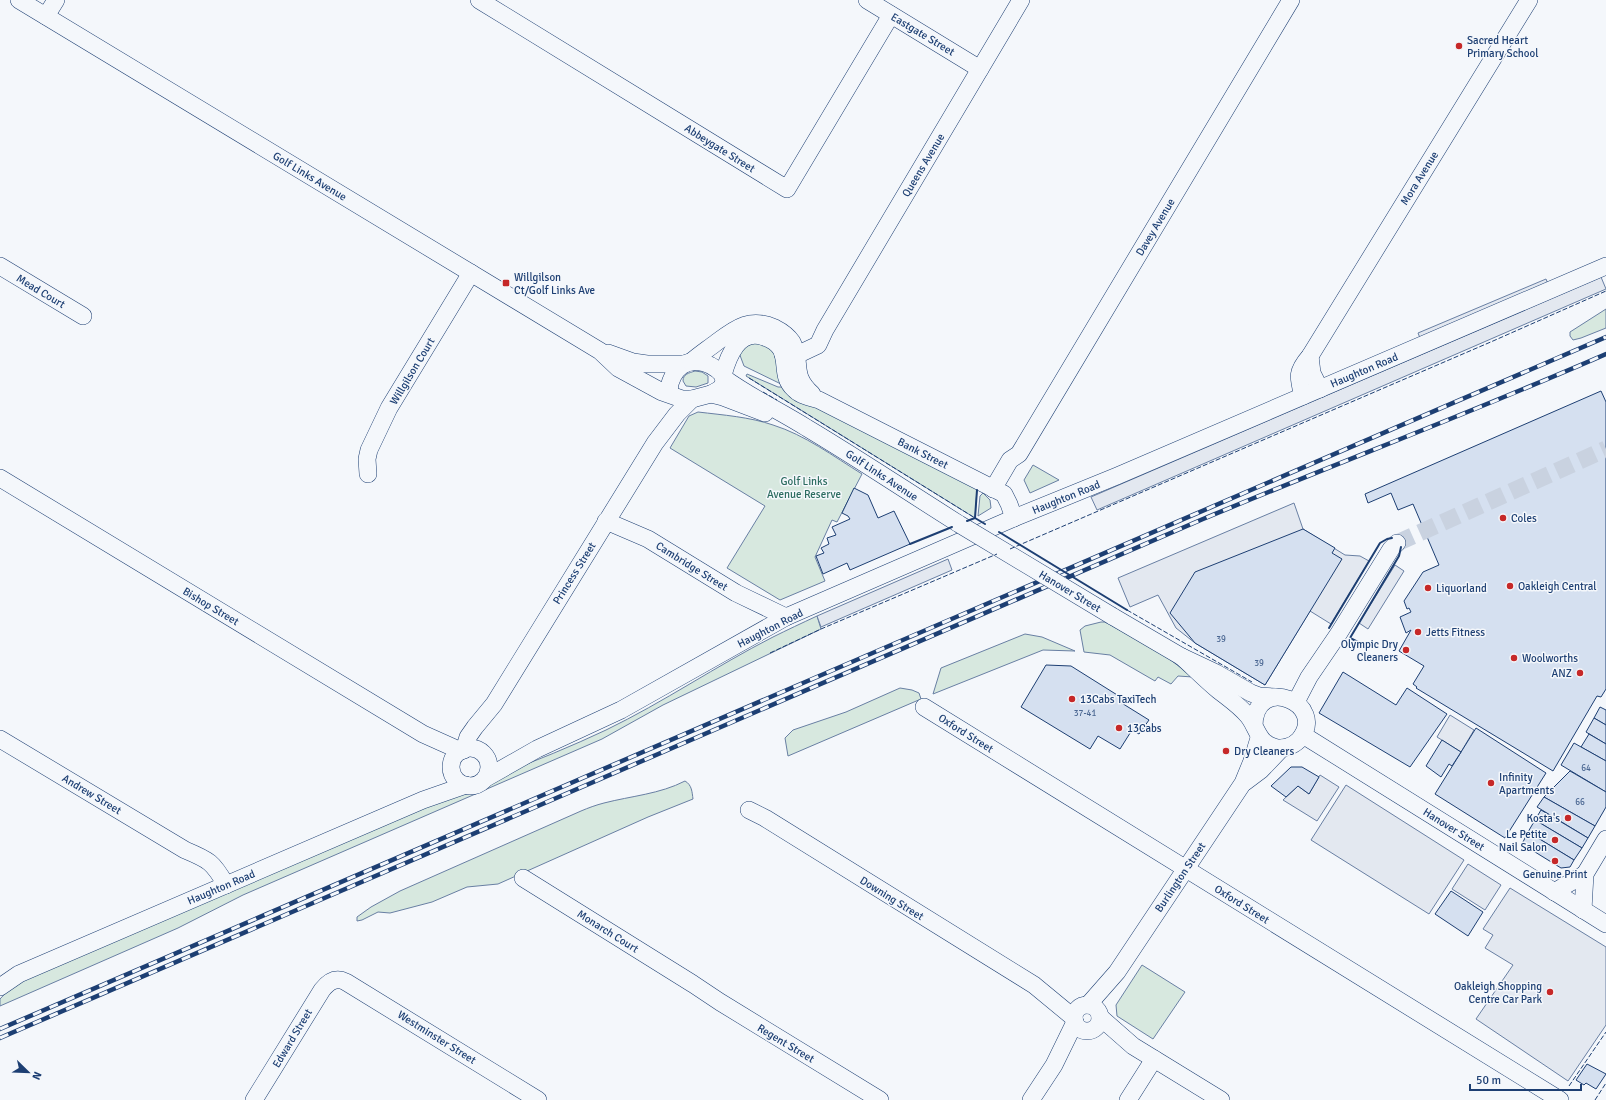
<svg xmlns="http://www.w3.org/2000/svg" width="1606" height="1100" font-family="Signika,sans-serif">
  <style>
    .green { fill: #d7e8df; stroke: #687fa3 }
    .parking { fill: #e3e8f0; stroke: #687fa3 }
    .building { fill: #d5e0f0; stroke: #1d3f73 }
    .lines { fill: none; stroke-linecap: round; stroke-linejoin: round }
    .minor-tunnel { stroke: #c9d2e0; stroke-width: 17; stroke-dasharray: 17 8; stroke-linecap: butt }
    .minor-casing { stroke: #1d3f73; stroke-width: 18 }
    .minor { stroke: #f4f7fb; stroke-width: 17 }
    .rail-casing { stroke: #1d3f73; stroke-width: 4.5 }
    .rail { stroke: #f4f7fb; stroke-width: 3; stroke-dasharray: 9; stroke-linecap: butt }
    .minor-bridge-casing { stroke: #1d3f73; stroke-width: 18; stroke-linecap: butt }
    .minor-bridge { stroke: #f4f7fb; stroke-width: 17 }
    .fence { stroke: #1d3f73; stroke-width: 1; stroke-dasharray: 5 2; stroke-linecap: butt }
    .wall { stroke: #1d3f73; stroke-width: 2 }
    .poi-dot { fill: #c62828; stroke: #f4f7fb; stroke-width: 1.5 }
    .labels { text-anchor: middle; stroke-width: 3; stroke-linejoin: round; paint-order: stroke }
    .number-label { font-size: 9px; fill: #4b6792 }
    .street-label { font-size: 11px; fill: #1d3f73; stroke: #f4f7fb }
    .poi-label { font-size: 11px; fill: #1d3f73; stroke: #f4f7fb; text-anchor: start }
    .park-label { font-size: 11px; fill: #2c6c60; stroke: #f4f7fb }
  </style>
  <rect width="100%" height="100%" fill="#f4f7fb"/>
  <!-- green -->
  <g class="green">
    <path d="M1606 309V328L1581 338 1573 340 1570 336V332Z"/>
    <path d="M758 341 774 350 781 384 744 366 738 350Z"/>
    <path d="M695 371 702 372 708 376V383L696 387 686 386 683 381C683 374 689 373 695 371Z"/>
    <path d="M747 374 778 387H784L977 489 975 518 746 376Z"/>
    <path d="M698 412C723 415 750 417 773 425 805 435 833 456 862 474L837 522 832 520 815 557 825 581 780 600 727 568 765 506 670 448 689 416Z"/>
    <path d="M1033 465 1059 480 1030 493 1024 480Z"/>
    <path d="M983 493 990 500 991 508 978 516 980 496Z"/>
    <path d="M817 616 821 629 663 705 602 739 243 895 178 928 0 1006V999L15 983 351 838 466 791C486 790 485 779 500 774 536 761 572 746 606 730 664 702 716 666 773 637 787 630 802 623 817 616Z"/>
    <path d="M1101 622H1105L1160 652 1193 677 1178 676 1171 684 1158 677 1155 681 1110 655 1084 652 1080 630 1085 626Z"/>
    <path d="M1025 634 1042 637 1075 651 1043 650 933 694 941 668Z"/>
    <path d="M900 688 912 690 919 693 921 699 788 756 785 738 793 730 846 712Z"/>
    <path d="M685 781C692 785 692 792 693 799L648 817 498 884 467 887 432 902 390 913 378 912 362 920 357 921V917L371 907 400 891 581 811C588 808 596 805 604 803 631 796 660 794 685 781Z"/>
    <path d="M1142 965 1185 992 1153 1039 1117 1016 1116 1005Z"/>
  </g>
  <!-- parking -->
  <g class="parking">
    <path d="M1601 277 1606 289 1097 510 1091 497Z"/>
    <path d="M1546 279 1548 284 1420 338 1418 333Z"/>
    <path d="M1294 503 1303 529 1345 555 1360 556 1369 561 1331 624 1310 611 1265 685 1195 643 1176 628 1158 595 1130 607 1118 578Z"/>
    <path d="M948 559 952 570 821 627 817 616Z"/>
    <path d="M1395 565 1404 571 1368 629 1359 623Z"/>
    <path d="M1450 715 1474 730 1461 752 1437 737Z"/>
    <path d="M1320 775 1339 787 1317 821 1283 800 1298 786 1309 794Z"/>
    <path d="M1346 785 1464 860 1429 914 1311 840Z"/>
    <path d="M1468 864 1501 885 1485 910 1452 889Z"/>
    <path d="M1510 888 1606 947V1025L1568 1081 1476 1019 1513 965 1485 948 1493 935 1483 929Z"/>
  </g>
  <!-- building -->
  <g class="building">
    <path d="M1601 391 1606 402V689L1601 697 1597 696 1553 771 1416 688 1417 687 1413 684 1424 666 1399 651 1411 630 1406 633 1400 617 1411 612 1409 608 1407 609 1404 601 1423 572 1439 565 1413 504 1398 510 1391 493 1368 503 1365 494Z"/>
    <path d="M854 488 868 495 878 518 894 511 910 544 850 570 847 563 823 574 816 556 824 553 821 548 829 544 827 538 836 535 832 527 850 519 848 516 842 513Z"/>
    <path d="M1303 529 1335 548 1332 553 1342 559 1265 685 1195 643 1170 613 1195 572Z"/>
    <path d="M1046 665 1071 666 1122 698 1120 702 1149 720 1139 734 1132 730 1120 749 1098 736 1090 749 1021 707Z"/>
    <path d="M1343 672 1396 705 1407 688 1447 714 1410 767 1319 713Z"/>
    <path d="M1600 707 1606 710V725L1594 718Z"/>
    <path d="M1594 718 1606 725V744L1586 732Z"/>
    <path d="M1476 728 1546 773 1505 838 1435 794Z"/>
    <path d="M1589 734 1606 744V761L1581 747Z"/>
    <path d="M1442 740 1461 752 1452 766 1449 764 1441 777 1426 766Z"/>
    <path d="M1574 743 1606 761V792L1561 765Z"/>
    <path d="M1291 767H1302L1319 777 1309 794 1298 786 1286 797 1271 786Z"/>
    <path d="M1570 771 1606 792V807L1595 826 1544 797Z"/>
    <path d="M1544 797 1595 826 1588 838 1537 807Z"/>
    <path d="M1541 810 1588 838 1582 848 1535 820Z"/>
    <path d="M1535 820 1582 848 1574 860 1528 832Z"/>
    <path d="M1528 832 1574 860 1570 867 1561 868 1522 844Z"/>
    <path d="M1451 891 1483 912 1468 936 1435 914Z"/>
    <path d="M1587 1064 1606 1074 1596 1089 1586 1083 1584 1085 1576 1080Z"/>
  </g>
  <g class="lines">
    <!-- minor-tunnel -->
    <path class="minor-tunnel" d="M1397 543 1606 449"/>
    <!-- minor casing -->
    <g class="minor-casing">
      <g id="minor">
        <path d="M19 0 600 351 618 368 662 392 682 399H692L711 394 720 389 724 383 723 375C709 360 685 354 673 376 670 382 668 387 670 394"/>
        <path d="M479 0 787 189 891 15"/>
        <path d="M867 0 980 69"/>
        <path d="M46 16 56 0"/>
        <path d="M0 266 83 316"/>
        <path d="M608 353 633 362 647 364H684"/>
        <path d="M783 354 801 353 818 345 825 330 1021 0"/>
        <path d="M1310 356 1312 373 1320 389"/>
        <path d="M691 362C699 355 708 349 717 342 737 327 751 317 775 328 781 331 788 336 792 342 803 363 790 374 812 394"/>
        <path d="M723 375C728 357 739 327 764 337 771 339 777 343 781 349 788 362 781 377 794 389 800 396 810 397 819 400L1004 494 1009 504 1014 518"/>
        <path d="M724 378C750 397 780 411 807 428 859 459 908 492 959 524"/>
        <path d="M711 394 723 397 765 413"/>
        <path d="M1303 396C1298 377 1296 372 1310 356L1529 0"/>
        <path d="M368 474 367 459 369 450 389 408 471 273"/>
        <path d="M0 478 423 734 461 751"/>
        <path d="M993 489 1010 460 1019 454 1022 449 1291 0"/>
        <path d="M606 521 648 539 736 593 786 617"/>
        <path d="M1112 616 1182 657 1216 673 1251 693 1259 696 1275 697"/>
        <path d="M1182 657C1194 668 1206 680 1218 690 1228 698 1240 706 1248 716 1257 727 1258 743 1274 747 1283 750 1293 746 1299 740 1330 704 1255 672 1254 726"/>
        <path d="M1296 702 1309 677 1339 633 1391 549 1397 543"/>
        <path d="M924 707 1560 1100"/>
        <path d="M1303 735 1606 924"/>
        <path d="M0 739 185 850C209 860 213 862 226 885"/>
        <circle cx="470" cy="767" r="19"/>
        <path d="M464 750 468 737 475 727 494 704 655 443 677 414 692 399"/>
        <path d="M486 778 537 749 621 710 786 617 1014 518 1117 476 1606 266"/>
        <path d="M1245 782 1261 770 1282 748"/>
        <path d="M749 810 765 818 1034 985 1074 1018"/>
        <path d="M523 878 693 984 720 1002 880 1100"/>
        <path d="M1554 892 1585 874"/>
        <path d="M1583 910 1585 874 1606 839"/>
        <path d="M0 987 19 974 423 800 466 785"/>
        <path d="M1088 1005 1117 972 1243 783 1252 761 1259 738"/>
        <circle cx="1087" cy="1018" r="13"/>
        <path d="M1100 1017 1133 1046 1221 1100"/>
        <path d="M254 1100 322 990C329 981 336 977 346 982L538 1100"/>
        <path d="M1031 1100 1054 1065 1075 1022"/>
        <path d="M1128 1100 1154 1059"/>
      </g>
    </g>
    <!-- minor -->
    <use href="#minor" class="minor"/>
    <!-- rail casing -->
    <g class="rail-casing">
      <g id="rail">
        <path d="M0 1029 1606 337"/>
        <path d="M0 1038 1203 519C1337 463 1473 412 1606 354"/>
      </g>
    </g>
    <!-- rail -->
    <use href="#rail" class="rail"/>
    <!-- minor-bridge casing -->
    <g class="minor-bridge-casing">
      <path id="minor-bridge" d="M959 524 1112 616"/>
    </g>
    <!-- minor-bridge -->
    <use href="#minor-bridge" class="minor-bridge"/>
    <!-- fence -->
    <g class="fence">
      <path d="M749 378 975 518"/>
      <path d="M763 392 777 400"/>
      <path d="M1010 549 1493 341 1606 291"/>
      <path d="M1127 610 1252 682"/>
      <path d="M770 653 821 629 997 554"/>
      <path d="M1569 1086 1606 1032"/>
      <path d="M1595 1100 1606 1083"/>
    </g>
    <!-- wall -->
    <g class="wall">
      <path d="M975 518 985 524"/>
      <path d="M967 521 975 518 977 490"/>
      <path d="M999 532 1127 610"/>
      <path d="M910 544 952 527"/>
      <path d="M1329 628 1380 543 1387 539 1392 538"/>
      <path d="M1360 643 1350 638 1399 556 1401 547"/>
    </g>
  </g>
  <!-- markers -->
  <g class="poi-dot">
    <circle cx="1459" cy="46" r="4"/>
    <rect x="502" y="279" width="8" height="8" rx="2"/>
    <circle cx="1503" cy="518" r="4"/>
    <circle cx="1510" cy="586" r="4"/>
    <circle cx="1428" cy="588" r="4"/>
    <circle cx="1418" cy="632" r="4"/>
    <circle cx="1406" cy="650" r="4"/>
    <circle cx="1514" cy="658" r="4"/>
    <circle cx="1580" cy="673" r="4"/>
    <circle cx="1072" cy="699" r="4"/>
    <circle cx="1119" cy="728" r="4"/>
    <circle cx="1226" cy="751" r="4"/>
    <circle cx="1491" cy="783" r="4"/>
    <circle cx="1568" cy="818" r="4"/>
    <circle cx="1555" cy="840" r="4"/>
    <circle cx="1555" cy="861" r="4"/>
    <circle cx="1550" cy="992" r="4"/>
  </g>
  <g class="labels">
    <!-- number labels -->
    <g class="number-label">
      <text x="1221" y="642">39</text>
      <text x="1259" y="666">39</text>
      <text x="1085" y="716">37-41</text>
      <text x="1586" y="771">64</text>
      <text x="1580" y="805">66</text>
    </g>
    <!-- street labels -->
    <g class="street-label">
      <text transform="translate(923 34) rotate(31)" y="4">Eastgate Street</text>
      <text transform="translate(720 148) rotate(32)" y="4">Abbeygate Street</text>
      <text transform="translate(923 165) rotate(-59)" y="4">Queens Avenue</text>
      <text transform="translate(310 176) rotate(31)" y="4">Golf Links Avenue</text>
      <text transform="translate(1419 178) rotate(-58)" y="4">Mora Avenue</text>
      <text transform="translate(1155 227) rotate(-59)" y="4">Davey Avenue</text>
      <text transform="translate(41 291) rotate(31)" y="4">Mead Court</text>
      <text transform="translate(1364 370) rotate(-23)" y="4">Haughton Road</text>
      <text transform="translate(412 371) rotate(-59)" y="4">Willgilson Court</text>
      <text transform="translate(923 453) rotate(27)" y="4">Bank Street</text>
      <text transform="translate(882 475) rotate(33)" y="4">Golf Links Avenue</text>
      <text transform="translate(1066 497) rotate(-22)" y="4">Haughton Road</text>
      <text transform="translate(692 566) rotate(32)" y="4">Cambridge Street</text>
      <text transform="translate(574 573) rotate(-58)" y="4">Princess Street</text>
      <text transform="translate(1070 591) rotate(31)" y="4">Hanover Street</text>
      <text transform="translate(211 606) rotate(31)" y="4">Bishop Street</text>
      <text transform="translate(770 628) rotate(-27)" y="4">Haughton Road</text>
      <text transform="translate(966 733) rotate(32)" y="4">Oxford Street</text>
      <text transform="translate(92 794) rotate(31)" y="4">Andrew Street</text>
      <text transform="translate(1454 829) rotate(32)" y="4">Hanover Street</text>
      <text transform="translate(1180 877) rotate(-56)" y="4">Burlington Street</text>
      <text transform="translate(221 887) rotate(-23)" y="4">Haughton Road</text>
      <text transform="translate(892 898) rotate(32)" y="4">Downing Street</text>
      <text transform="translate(1242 904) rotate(32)" y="4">Oxford Street</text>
      <text transform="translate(608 931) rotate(32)" y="4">Monarch Court</text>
      <text transform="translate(437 1037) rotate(32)" y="4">Westminster Street</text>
      <text transform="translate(292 1038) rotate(-59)" y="4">Edward Street</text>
      <text transform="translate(786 1043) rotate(31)" y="4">Regent Street</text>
    </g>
    <!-- poi labels -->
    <g class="poi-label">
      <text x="1467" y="44">Sacred Heart<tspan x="1467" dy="13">Primary School</tspan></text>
      <text x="514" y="281">Willgilson<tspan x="514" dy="13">Ct/Golf Links Ave</tspan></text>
      <text x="1511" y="522">Coles</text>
      <text x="1518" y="590">Oakleigh Central</text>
      <text x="1436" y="592">Liquorland</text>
      <text x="1426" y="636">Jetts Fitness</text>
      <text x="1398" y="648" text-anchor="end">Olympic Dry<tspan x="1398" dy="13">Cleaners</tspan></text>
      <text x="1522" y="662">Woolworths</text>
      <text x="1572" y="677" text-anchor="end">ANZ</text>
      <text x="1080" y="703">13Cabs TaxiTech</text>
      <text x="1127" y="732">13Cabs</text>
      <text x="1234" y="755">Dry Cleaners</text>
      <text x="1499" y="781">Infinity<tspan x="1499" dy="13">Apartments</tspan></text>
      <text x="1560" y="822" text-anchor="end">Kosta's</text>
      <text x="1547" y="838" text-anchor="end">Le Petite<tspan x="1547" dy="13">Nail Salon</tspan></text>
      <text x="1555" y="878" text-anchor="middle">Genuine Print</text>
      <text x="1542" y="990" text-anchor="end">Oakleigh Shopping<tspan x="1542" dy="13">Centre Car Park</tspan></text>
    </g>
    <!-- park labels -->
    <g class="park-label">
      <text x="804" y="485">Golf Links<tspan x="804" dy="13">Avenue Reserve</tspan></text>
    </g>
  </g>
  <!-- north arrow -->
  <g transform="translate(28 1072) rotate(113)" stroke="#f4f7fb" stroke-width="3" paint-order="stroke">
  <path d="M0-3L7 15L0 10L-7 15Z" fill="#1d3f73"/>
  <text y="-6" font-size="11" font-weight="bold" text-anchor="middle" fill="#1d3f73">N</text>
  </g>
  <!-- scale -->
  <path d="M1470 1084v6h111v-6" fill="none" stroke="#1d3f73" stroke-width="2"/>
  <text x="1476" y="1084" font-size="12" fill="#1d3f73" stroke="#f4f7fb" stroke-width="3" paint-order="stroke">50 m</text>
</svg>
